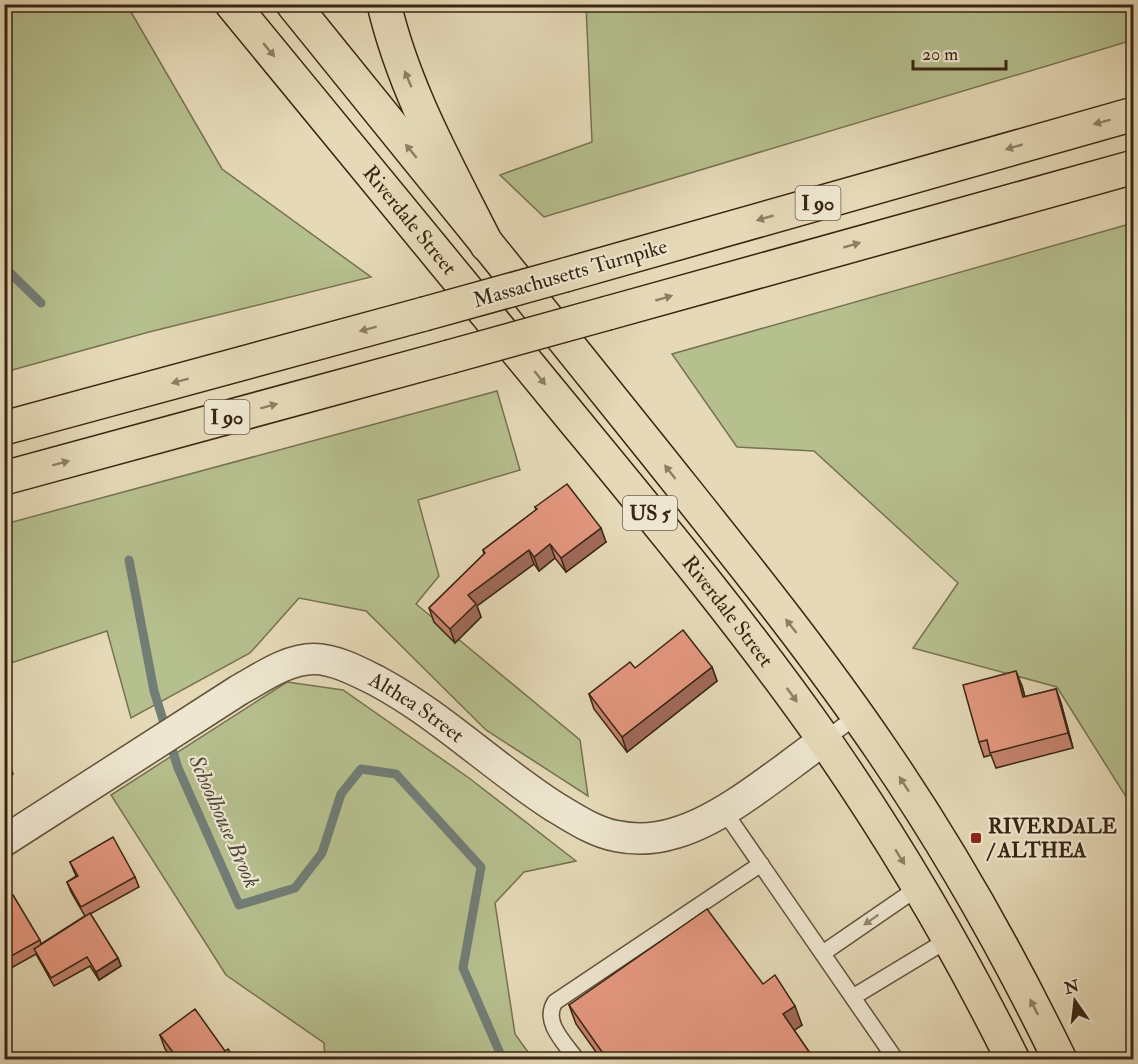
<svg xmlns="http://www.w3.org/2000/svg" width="1138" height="1064" font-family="'IM FELL Double Pica',serif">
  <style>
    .green { fill: #b6bf8e; stroke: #777250; stroke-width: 1.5 }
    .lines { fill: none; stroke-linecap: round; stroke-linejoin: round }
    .stream { stroke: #727d76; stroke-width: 9 }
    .lane-casing { stroke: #63523b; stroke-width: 18 }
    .street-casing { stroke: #63523b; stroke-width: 33 }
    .primary-casing { stroke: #382512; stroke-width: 36 }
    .highway-casing { stroke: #382512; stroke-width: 36 }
    .lane { stroke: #eee6d0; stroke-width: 15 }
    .street { stroke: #eee6d0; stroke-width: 30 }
    .primary { stroke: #e5d9b7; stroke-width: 33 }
    .highway { stroke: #e5d9b7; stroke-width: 33 }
    .highway-bridge-casing { stroke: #382512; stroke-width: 36; stroke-linecap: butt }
    .highway-bridge { stroke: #e5d9b7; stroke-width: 33 }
    .wall { fill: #c5836e; stroke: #382512; stroke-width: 1.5 }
    .shaded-wall { fill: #a06a5a; stroke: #382512; stroke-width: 1.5 }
    .building { fill: #e59880; stroke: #382512; stroke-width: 1.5 }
    .oneway { fill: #8e7f64 }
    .oneway2 { fill: #938671 }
    .poi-dot { fill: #8f2418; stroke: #eee6d0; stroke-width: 2 }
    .labels { text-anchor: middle; stroke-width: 4.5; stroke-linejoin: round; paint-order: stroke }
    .shield { fill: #eee6d0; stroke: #6f5f4b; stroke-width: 1.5 }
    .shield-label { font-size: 20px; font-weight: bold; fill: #382512 }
    .street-label { font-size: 21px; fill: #382512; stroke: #eee6d0 }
    .poi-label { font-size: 21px; font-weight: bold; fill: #382512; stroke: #eee6d0; text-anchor: start }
    .water-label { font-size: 22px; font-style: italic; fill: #504a3c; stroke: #eee6d0 }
  </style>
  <rect width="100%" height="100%" fill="#e5d9b7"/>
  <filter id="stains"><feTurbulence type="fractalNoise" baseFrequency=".00333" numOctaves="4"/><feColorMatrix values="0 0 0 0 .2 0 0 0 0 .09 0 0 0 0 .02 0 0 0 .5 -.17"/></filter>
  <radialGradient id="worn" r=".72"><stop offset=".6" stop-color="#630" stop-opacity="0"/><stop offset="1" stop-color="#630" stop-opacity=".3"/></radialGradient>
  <!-- green -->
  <g class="green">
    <path d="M5 4 127 5 222 169 371 277 149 332 5 372Z"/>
    <path d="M586 5H1133V40L544 217 500 175 592 142Z"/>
    <path d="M1133 223V808L1057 687 913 648 958 583 814 451 737 447 672 354Z"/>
    <path d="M497 391 520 470 418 500 439 576 416 604 580 740 588 796 486 730 366 611 299 598 250 653 131 718 107 631 5 665V524Z"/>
    <path d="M287 682 343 690 469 778 576 861 524 872 495 903 515 1034 533 1059H325L324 1043 226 975 111 795Z"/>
  </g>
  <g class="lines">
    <!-- stream -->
    <g class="stream">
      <path d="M4 267 41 303"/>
      <path d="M129 560 154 691 178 768 239 905 295 888 322 853 341 794 361 769 396 774 481 867 463 968 503 1060"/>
    </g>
    <!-- lane casing -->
    <g class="lane-casing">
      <g id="lane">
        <path d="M824 740 857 716"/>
        <path d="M724 811 896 1060"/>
        <path d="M823 953 919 887"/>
        <path d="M853 997 949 939"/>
        <path d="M577 1060C565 1043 542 1022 555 1002L761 864"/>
      </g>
    </g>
    <!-- street casing -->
    <g class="street-casing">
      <g id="street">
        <path id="s1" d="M4 841 239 690C261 678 287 659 314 659 335 659 359 672 377 681 442 716 494 768 555 807 574 818 594 832 616 836 635 840 656 839 675 833 725 819 781 770 824 740"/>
      </g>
    </g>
    <!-- primary casing -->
    <g class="primary-casing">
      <g id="primary">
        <path id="s2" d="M232 4C344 140 456 276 568 413 656 520 745 627 825 741 895 842 958 949 1013 1060"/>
        <path d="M293 4C414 155 536 303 656 454 734 552 813 649 883 752 950 850 1008 953 1060 1060"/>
      </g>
    </g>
    <!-- highway casing -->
    <g class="highway-casing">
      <g id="highway">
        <path d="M384 4C404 90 448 167 487 245"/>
        <path d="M565 275 1134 114"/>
        <path d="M608 313 1134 167"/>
        <path d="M4 428 424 314"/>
        <path d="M4 478 449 357"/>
      </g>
    </g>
    <!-- lane -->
    <use href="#lane" class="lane"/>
    <!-- street -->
    <use href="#street" class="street"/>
    <!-- primary -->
    <use href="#primary" class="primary"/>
    <!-- highway -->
    <use href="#highway" class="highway"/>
    <!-- highway-bridge casing -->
    <g class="highway-bridge-casing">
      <g id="highway-bridge">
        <path d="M424 314 565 275"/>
        <path d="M449 357 608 313"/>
      </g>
    </g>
    <!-- highway-bridge -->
    <use href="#highway-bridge" class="highway-bridge"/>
  </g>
  <!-- wall -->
  <g class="wall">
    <path d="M535 507 606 542 566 572 555 558 539 571 534 564 477 606 481 617 455 643 434 622 429 608 484 554 483 550 536 510Z"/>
    <path d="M712 667 717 681 627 752 594 709 589 694Z"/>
    <path d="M1022 686 1025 697 1056 689 1061 703 1073 748 996 768 991 755 984 757 979 742Z"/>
    <path d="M70 862 135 877 139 887 90 914 118 958 121 966 99 980 90 966 54 986 36 954 4 972V900L40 940 41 944 85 916 71 892 67 882 76 876Z"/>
    <path d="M763 984 802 1025 794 1030 814 1059H601L576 1024 569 1005Z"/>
    <path d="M160 1035 225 1051 235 1059H173L165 1049Z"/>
  </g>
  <!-- shaded-wall -->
  <g class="shaded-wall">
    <path d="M601 528 606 542 566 572 561 558Z"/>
    <path d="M550 544 555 558 539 571 534 557Z"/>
    <path d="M529 550 534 564 477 606 481 617 455 643 450 629 468 595Z"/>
    <path d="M712 667 717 681 627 752 622 737Z"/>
    <path d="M1016 671 1022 686 1029 712 1023 697Z"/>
    <path d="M1056 689 1061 703 1073 748 1068 733Z"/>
    <path d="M9 764 13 774 4 780V767Z"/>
    <path d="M118 958 121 966 99 980 96 972Z"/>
    <path d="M795 1006 802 1025 790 1033 783 1014Z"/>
  </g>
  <!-- building -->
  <g class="building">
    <path d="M567 484 601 528 561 558 550 544 534 557 529 550 468 595 476 604 450 629 429 608 485 553 483 550 537 509 535 507Z"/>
    <path d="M683 630 712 667 622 737 589 694 630 662 635 668Z"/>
    <path d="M1016 671 1023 697 1056 689 1068 733 990 753 987 740 979 742 963 685Z"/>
    <path d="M4 757 9 764 4 767Z"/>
    <path d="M113 837 135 877 81 907 67 882 78 876 70 862Z"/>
    <path d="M13 895 40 940 4 960V900Z"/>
    <path d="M707 909 763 984 775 975 795 1006 783 1014 814 1059H607L569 1005Z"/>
    <path d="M90 913 118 958 96 972 87 957 51 978 34 949Z"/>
    <path d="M195 1009 225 1051 228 1049 235 1059H178L160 1035Z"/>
  </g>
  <!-- one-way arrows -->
  <defs><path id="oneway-solid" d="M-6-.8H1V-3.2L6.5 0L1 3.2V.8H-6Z" transform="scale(1.5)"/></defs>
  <g class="oneway">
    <use href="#oneway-solid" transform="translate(269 50) rotate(50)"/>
    <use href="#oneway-solid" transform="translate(408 79) rotate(-113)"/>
    <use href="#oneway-solid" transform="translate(1102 122) rotate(165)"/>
    <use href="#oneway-solid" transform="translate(1014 147) rotate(164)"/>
    <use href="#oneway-solid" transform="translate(411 151) rotate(-129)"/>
    <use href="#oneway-solid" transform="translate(765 218) rotate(164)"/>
    <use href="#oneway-solid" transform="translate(852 245) rotate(-16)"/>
    <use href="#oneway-solid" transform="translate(664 298) rotate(-16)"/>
    <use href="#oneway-solid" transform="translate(368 329) rotate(165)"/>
    <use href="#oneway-solid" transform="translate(540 378) rotate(51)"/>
    <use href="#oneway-solid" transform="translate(180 381) rotate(165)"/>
    <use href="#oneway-solid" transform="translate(269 406) rotate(-15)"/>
    <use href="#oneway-solid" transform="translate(61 463) rotate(-15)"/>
    <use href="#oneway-solid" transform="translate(670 472) rotate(-128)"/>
    <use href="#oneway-solid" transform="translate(791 626) rotate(-128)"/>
    <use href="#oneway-solid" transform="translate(792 695) rotate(54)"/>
    <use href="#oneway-solid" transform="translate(904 784) rotate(-123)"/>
    <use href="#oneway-solid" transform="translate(900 857) rotate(58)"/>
    <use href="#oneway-solid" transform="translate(1034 1007) rotate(-117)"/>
  </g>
  <use class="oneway2" href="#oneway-solid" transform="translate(871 920) rotate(145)"/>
  <!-- markers -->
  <rect class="poi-dot" x="970" y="832" width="12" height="12" rx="3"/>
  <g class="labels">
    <!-- shield labels -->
    <g class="shield">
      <rect x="795.5" y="186" width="45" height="34" rx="4.5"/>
      <rect x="204.5" y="400" width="45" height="34" rx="4.5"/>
      <rect x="623" y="496" width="54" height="34" rx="4.5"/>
    </g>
    <g class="shield-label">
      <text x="818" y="210">I 90</text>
      <text x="227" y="424">I 90</text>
      <text x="650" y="520">US 5</text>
    </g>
    <!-- street labels -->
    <g class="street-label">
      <text dy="7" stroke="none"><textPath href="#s2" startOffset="280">Riverdale Street</textPath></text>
      <text transform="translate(570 273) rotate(-16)" y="7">Massachusetts Turnpike</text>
      <text dy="7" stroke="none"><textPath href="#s2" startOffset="784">Riverdale Street</textPath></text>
      <text dy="7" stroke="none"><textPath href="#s1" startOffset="476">Althea Street</textPath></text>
    </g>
    <!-- poi labels -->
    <g class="poi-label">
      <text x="988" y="833">RIVERDALE<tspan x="988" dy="24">/ ALTHEA</tspan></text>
    </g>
    <!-- water labels -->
    <g class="water-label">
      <text transform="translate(225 821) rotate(66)" y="8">Schoolhouse Brook</text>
    </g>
  </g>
  <!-- margin -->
  <rect width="1138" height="1064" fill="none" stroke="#e5d9b7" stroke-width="24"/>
  <rect x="6" y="6" width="1126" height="1052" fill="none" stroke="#382512" stroke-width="3"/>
  <rect x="12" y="12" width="1114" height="1040" fill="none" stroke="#382512" stroke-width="1.5"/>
  <!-- north arrow -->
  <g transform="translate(1075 1001) rotate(346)" stroke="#eee6d0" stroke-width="4.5" paint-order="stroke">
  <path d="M0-4.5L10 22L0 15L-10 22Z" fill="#382512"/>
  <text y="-9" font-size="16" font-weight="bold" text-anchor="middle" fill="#382512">N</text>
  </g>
  <!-- scale -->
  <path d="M913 60v9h93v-9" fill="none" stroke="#382512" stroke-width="3"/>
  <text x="922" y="60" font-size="18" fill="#382512" stroke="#eee6d0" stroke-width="4.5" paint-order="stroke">20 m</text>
  <rect width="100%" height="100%" filter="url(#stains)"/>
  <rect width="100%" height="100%" fill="url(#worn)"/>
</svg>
